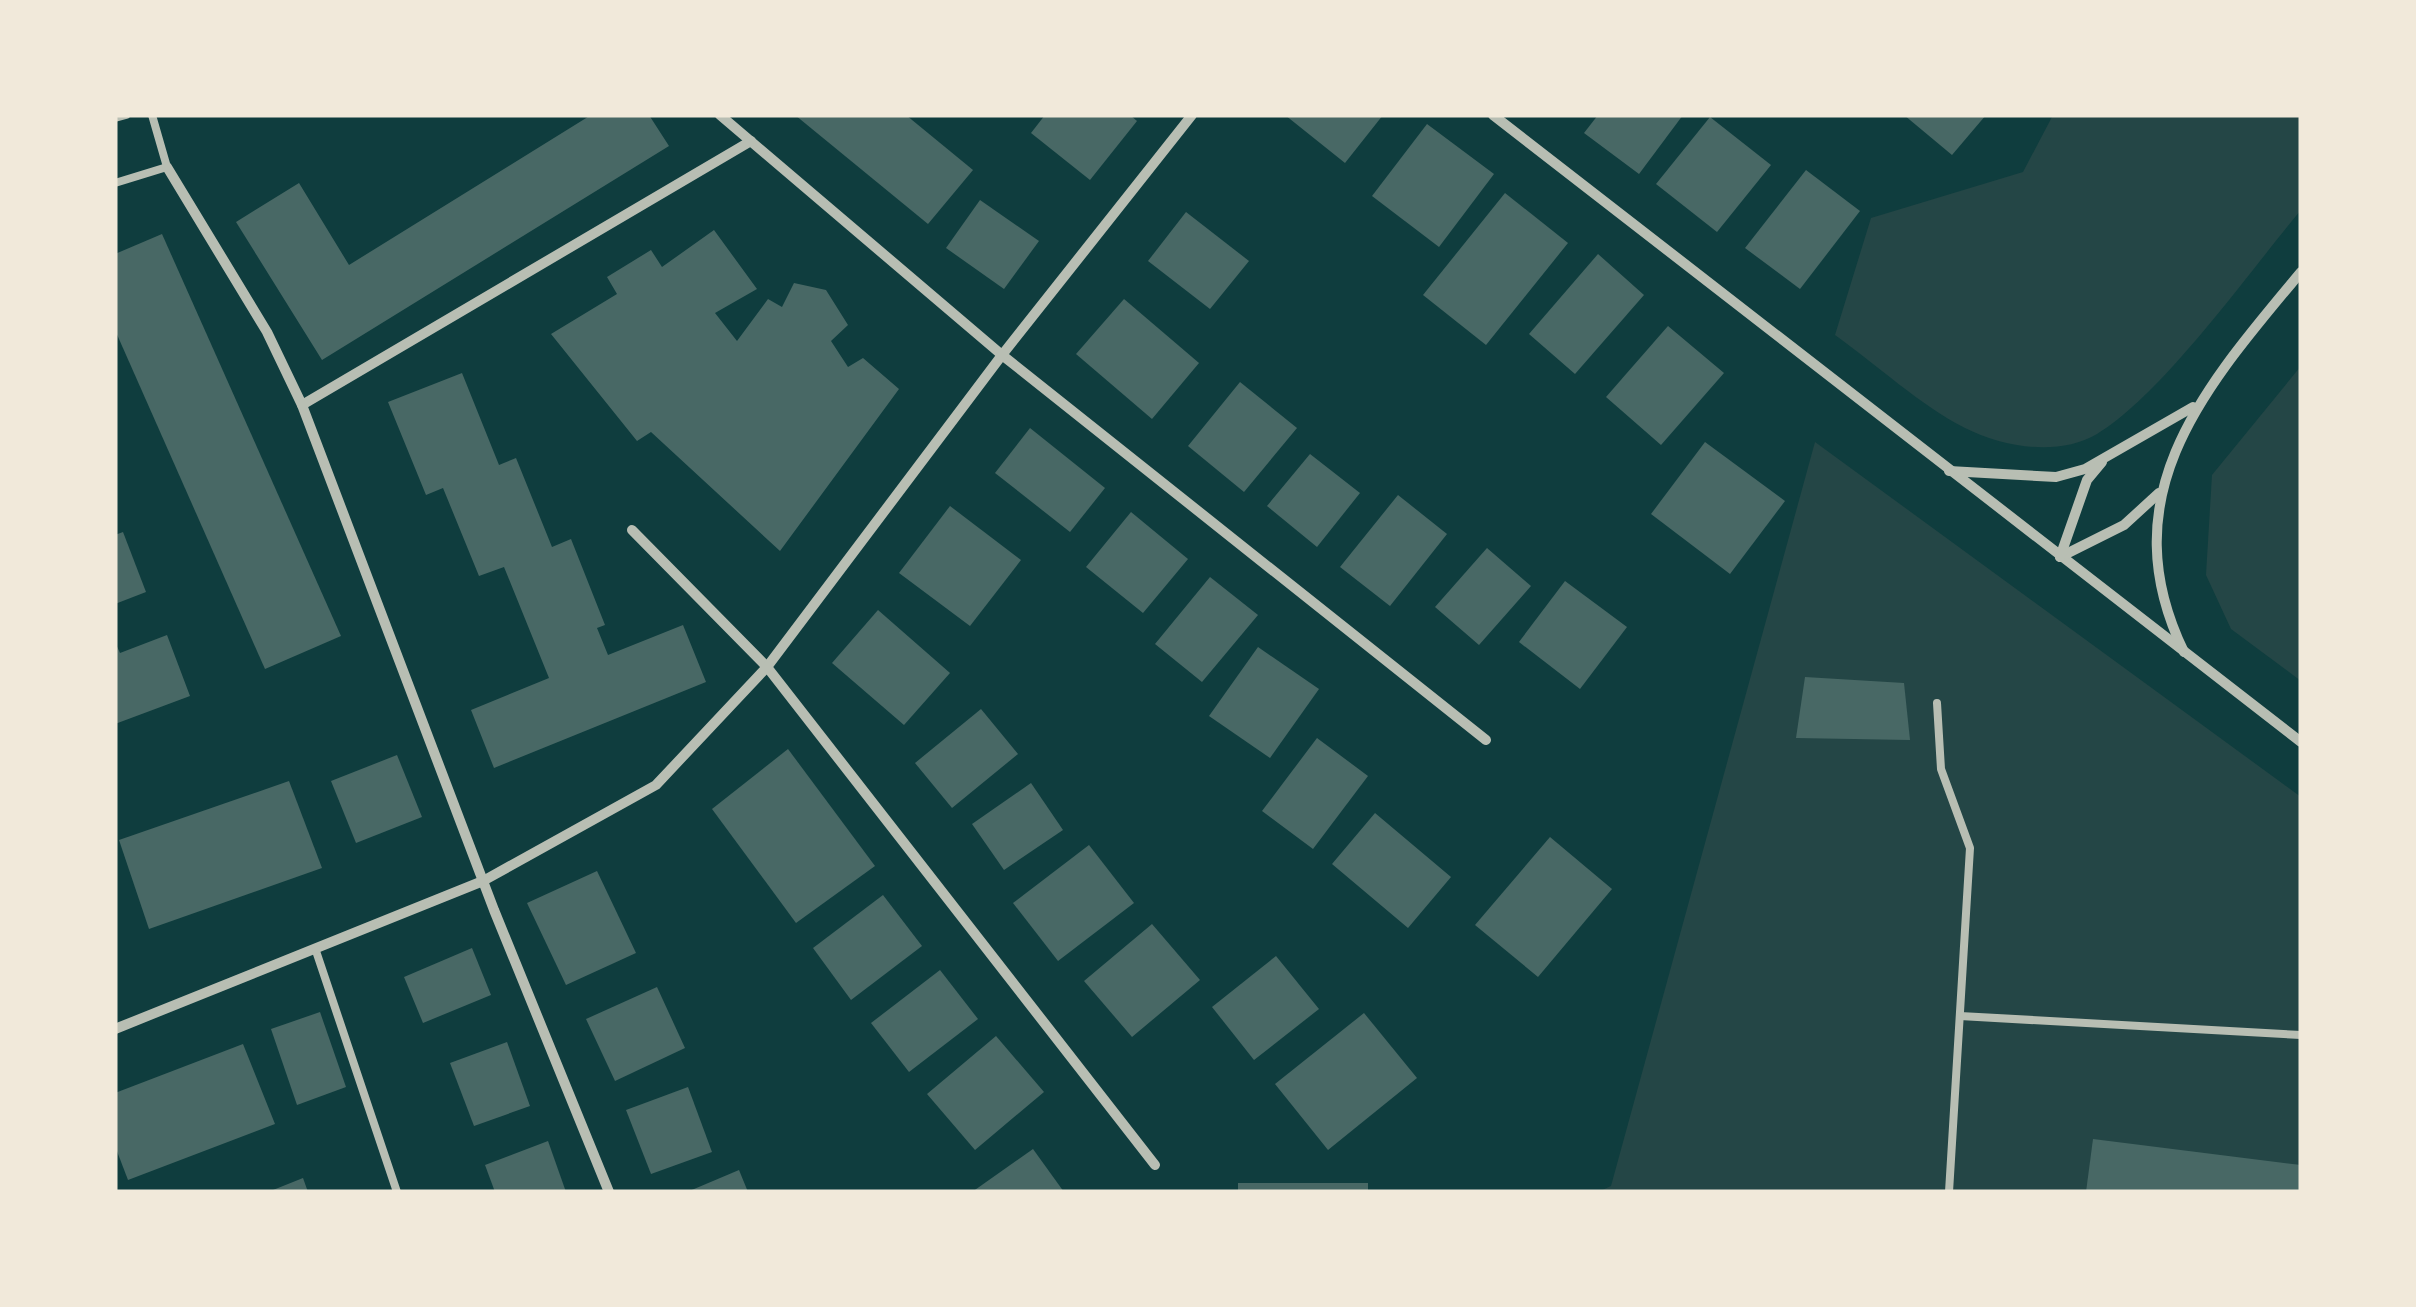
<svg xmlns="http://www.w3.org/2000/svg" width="2416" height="1307" font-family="'Fira Sans',sans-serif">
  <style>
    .green { fill: #244646 }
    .building { fill: #486865 }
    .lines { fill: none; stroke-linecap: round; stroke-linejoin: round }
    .service { stroke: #b8beb3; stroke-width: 8 }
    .minor { stroke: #b8beb3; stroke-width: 10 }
  </style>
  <rect width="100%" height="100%" fill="#0f3d3e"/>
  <!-- green -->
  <g class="green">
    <path d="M2053 115H2301V210C2249 272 2163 394 2097 434 2058 457 2003 447 1965 428 1920 405 1877 365 1835 335L1871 218 2023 172Z"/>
    <path d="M2301 366V681L2231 629 2206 575 2212 475Z"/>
    <path d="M1815 442 2301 797V1192H1598L1611 1186Z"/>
  </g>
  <!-- building -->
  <g class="building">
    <path d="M591 115H649L669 146 322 360 236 222 299 183 349 265Z"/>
    <path d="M795 115H906L973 170 928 224Z"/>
    <path d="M1045 115H1130L1137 121 1090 180 1031 133Z"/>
    <path d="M1285 115H1383L1345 163Z"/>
    <path d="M1598 115H1683L1639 174 1584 133Z"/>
    <path d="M1904 115H1986L1952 155Z"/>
    <path d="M1710 117 1771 165 1717 232 1656 184Z"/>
    <path d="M1427 124 1494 174 1439 247 1372 196Z"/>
    <path d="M1806 170 1860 211 1800 289 1745 248Z"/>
    <path d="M1505 193 1568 243 1486 345 1423 295Z"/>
    <path d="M980 200 1039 241 1004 289 946 248Z"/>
    <path d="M1186 212 1249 261 1210 309 1148 261Z"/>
    <path d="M714 230 757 289 715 313 737 341 768 299 782 307 794 283 826 290 848 325 831 341 848 367 863 358 899 389 780 551 651 432 637 441 551 334 617 294 607 277 651 250 662 267Z"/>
    <path d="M162 234 341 636 265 669 115 330V254Z"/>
    <path d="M1598 254 1644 295 1575 374 1529 334Z"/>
    <path d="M1124 299 1199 363 1152 419 1076 354Z"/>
    <path d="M1668 326 1724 373 1661 445 1606 397Z"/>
    <path d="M462 373 499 465 516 458 552 547 571 539 605 625 597 628 608 655 683 625 706 682 494 768 471 710 549 678 504 567 479 576 443 488 426 495 388 402Z"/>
    <path d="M1240 382 1297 428 1244 492 1188 446Z"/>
    <path d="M1030 428 1105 488 1070 532 995 473Z"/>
    <path d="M1705 442 1785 501 1730 574 1651 514Z"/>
    <path d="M1310 454 1360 493 1317 547 1267 506Z"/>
    <path d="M1398 495 1447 534 1390 606 1340 567Z"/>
    <path d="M950 506 1021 560 970 626 899 573Z"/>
    <path d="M1131 512 1188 559 1143 613 1086 567Z"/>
    <path d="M123 532 146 592 115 604V535Z"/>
    <path d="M1487 548 1531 586 1479 645 1435 607Z"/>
    <path d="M1210 577 1258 615 1202 682 1155 644Z"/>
    <path d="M1565 581 1627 627 1580 689 1519 642Z"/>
    <path d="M878 610 950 673 904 725 832 663Z"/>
    <path d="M167 635 190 696 115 724V642L120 653Z"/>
    <path d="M1258 647 1319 689 1270 758 1209 716Z"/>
    <path d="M1805 677 1904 683 1910 740 1796 738Z"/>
    <path d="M981 709 1018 754 952 808 915 763Z"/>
    <path d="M1317 738 1368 776 1313 849 1262 811Z"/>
    <path d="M788 749 875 866 796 923 712 809Z"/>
    <path d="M397 755 422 817 356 843 331 781Z"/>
    <path d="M289 781 322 868 149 929 119 840Z"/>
    <path d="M1031 783 1063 830 1004 870 972 824Z"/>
    <path d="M1375 813 1451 877 1408 928 1332 864Z"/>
    <path d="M1550 837 1612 889 1538 977 1475 925Z"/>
    <path d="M1089 845 1134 903 1058 961 1013 903Z"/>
    <path d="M597 871 636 953 566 985 527 903Z"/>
    <path d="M883 895 922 946 851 1000 813 948Z"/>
    <path d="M1152 924 1200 980 1132 1037 1084 981Z"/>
    <path d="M472 948 491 995 423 1023 404 977Z"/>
    <path d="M1276 956 1319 1009 1254 1060 1212 1007Z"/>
    <path d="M940 970 978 1019 909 1072 871 1023Z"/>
    <path d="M657 987 685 1048 615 1081 586 1019Z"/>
    <path d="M320 1012 346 1087 297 1105 271 1029Z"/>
    <path d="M1364 1013 1417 1078 1328 1150 1275 1084Z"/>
    <path d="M996 1036 1044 1092 975 1150 927 1094Z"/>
    <path d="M507 1042 530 1106 474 1126 450 1063Z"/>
    <path d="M243 1044 275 1124 128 1180 115 1146V1093Z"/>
    <path d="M688 1087 712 1152 651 1174 626 1110Z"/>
    <path d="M2093 1139 2301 1165V1192H2086Z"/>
    <path d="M548 1141 566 1192H495L485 1165Z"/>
    <path d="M1033 1149 1064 1192H972Z"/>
    <path d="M739 1170 748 1192H687Z"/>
    <path d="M303 1178 308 1192H268Z"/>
    <rect x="1238" y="1183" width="130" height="9"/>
  </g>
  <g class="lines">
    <!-- service -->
    <g class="service">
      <path d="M115 118 126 115"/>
      <path d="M115 183 167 167 152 115"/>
      <path d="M1937 703 1941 769 1970 848 1949 1192"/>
      <path d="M316 951 397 1192"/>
      <path d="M1960 1016 2301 1035"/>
    </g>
    <!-- minor -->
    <g class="minor">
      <path d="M720 115 1002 355 1486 740"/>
      <path d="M1493 115 2301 742"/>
      <path d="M167 167 267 332 302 405 494 910 609 1192"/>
      <path d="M302 405 751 141"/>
      <path d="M1949 471 2056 477 2085 469 2193 407"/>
      <path d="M632 530 767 667 1155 1165"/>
      <path d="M2060 557 2124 525 2159 493"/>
      <path d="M2060 557 2087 480 2102 462"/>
      <path d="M2184 652C2108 495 2205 387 2301 272"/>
      <path d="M115 1029 483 881 656 785 767 667 1002 355 1192 115"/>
    </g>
  </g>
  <!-- border -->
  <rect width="2416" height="1307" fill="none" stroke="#f1e9da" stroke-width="235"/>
</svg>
